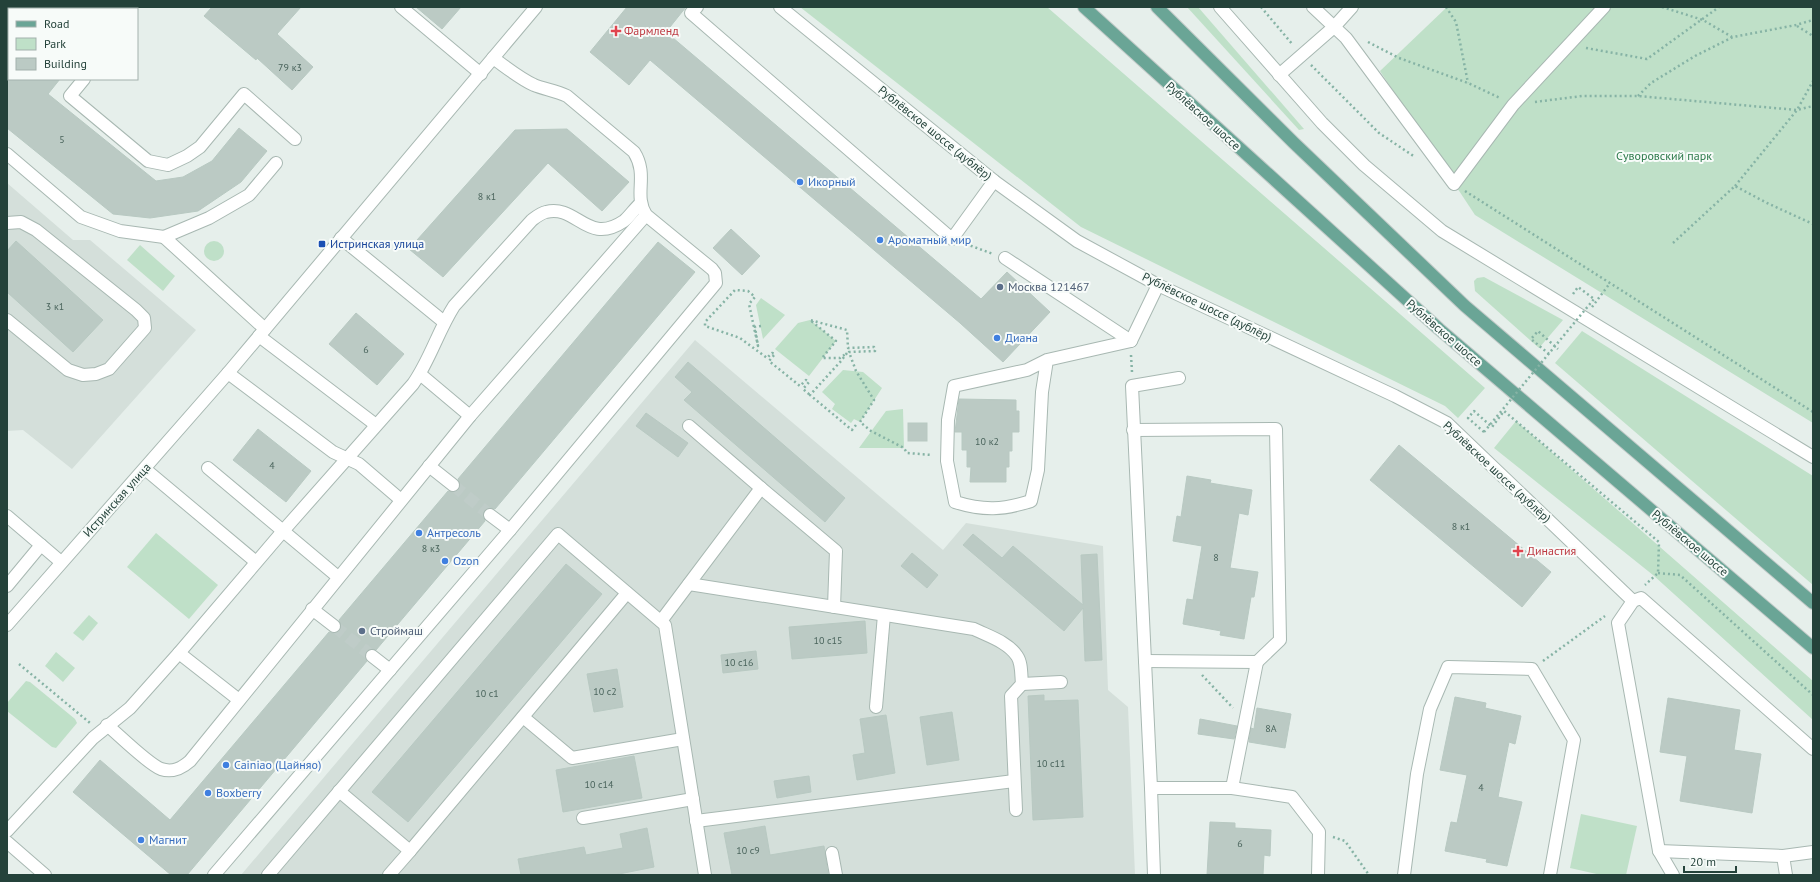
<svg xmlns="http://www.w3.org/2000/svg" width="1820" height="882" font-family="'PT Sans',sans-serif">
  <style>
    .built { fill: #d4dfda }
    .green { fill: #bfe0c8 }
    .building { fill: #bbcac4; stroke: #b8c9c2 }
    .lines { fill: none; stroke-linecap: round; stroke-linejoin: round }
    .minor-tunnel { stroke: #bfccc8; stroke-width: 12; stroke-dasharray: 12 6; stroke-linecap: butt }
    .minor-casing { stroke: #a8b8b2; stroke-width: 14 }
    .major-casing { stroke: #c2cac8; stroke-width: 14 }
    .path { stroke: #86b3a5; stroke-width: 2.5; stroke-dasharray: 2 3; stroke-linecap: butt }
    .minor { stroke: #fff; stroke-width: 12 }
    .major { stroke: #6aa596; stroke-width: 12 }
    .path-bridge { stroke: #86b3a5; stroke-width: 2.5; stroke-dasharray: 2 3; stroke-linecap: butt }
    .health-dot { fill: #e0444e; stroke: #f7fbf9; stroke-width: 1.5 }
    .shop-dot { fill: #3f7fe0; stroke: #f7fbf9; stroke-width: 1.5 }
    .transit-dot { fill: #1a4fb4; stroke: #f7fbf9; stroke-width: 1.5 }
    .service-dot { fill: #5c6f8a; stroke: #f7fbf9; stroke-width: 1.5 }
    .labels { text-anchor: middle; stroke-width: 4; stroke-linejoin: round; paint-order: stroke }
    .number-label { font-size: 10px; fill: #4a645c }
    .health-label { font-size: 12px; fill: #be3a42; stroke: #f7fbf9; text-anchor: start }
    .street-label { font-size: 12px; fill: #24423a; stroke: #f7fbf9 }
    .park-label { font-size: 12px; fill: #2d7a4b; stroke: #f7fbf9 }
    .shop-label { font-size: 12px; fill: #366cbe; stroke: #f7fbf9; text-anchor: start }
    .transit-label { font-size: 12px; fill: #164399; stroke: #f7fbf9; text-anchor: start }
    .service-label { font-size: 12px; fill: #4e5e75; stroke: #f7fbf9; text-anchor: start }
  </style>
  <rect width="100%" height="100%" fill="#e6efeb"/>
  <!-- built -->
  <g class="built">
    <path d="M7 183 73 240H90L196 330 72 469 23 430 7 431Z"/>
    <path d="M695 340 943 550 966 523 1103 546 1108 690 1128 707 1135 875H241Z"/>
  </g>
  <!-- green -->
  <g class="green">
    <path d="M800 7H1047L1485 388 1458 418 1445 406 1081 227Z"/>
    <path d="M1187 7H1198L1304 129 1299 130Z"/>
    <path d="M1447 7H1813V423L1475 215 1380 71Z"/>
    <circle cx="214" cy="251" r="10"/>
    <path d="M140 245 175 276 163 291 127 260Z"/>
    <path d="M1484 277 1563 320 1539 348 1475 291 1474 281 1477 278Z"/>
    <path d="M761 298 785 315 763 339 756 305Z"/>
    <path d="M810 320 836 341 809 376 775 349 798 323Z"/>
    <path d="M1582 331 1813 476V585L1555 363Z"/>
    <path d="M843 370 863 372 882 388 860 422 854 419 851 423 832 409 835 404 822 392Z"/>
    <path d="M903 409 904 448H859L886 411Z"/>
    <path d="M1516 421 1813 681V720L1653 575 1494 448Z"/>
    <path d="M156 533 218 585 189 619 127 567Z"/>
    <path d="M89 615 98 623 83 641 73 633Z"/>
    <path d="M56 652 75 668 63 682 45 666Z"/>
    <path d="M26 681 30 682 75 719 77 723 56 748 52 747 7 711V703Z"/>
    <path d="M1581 814 1637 826 1626 875H1601L1570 868Z"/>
  </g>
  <!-- building -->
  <g class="building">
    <path d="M212 7H301L277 34 313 67 292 90 257 58 256 60 204 16Z"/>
    <path d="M416 7H461L442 29Z"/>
    <path d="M627 7H686L666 32 981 299 1007 272 1050 312 1003 362 960 323 650 60 629 85 590 52Z"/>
    <path d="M7 79H60L48 94 156 181 183 177 212 161 239 128 267 151 241 182 198 211 150 218 113 214 7 128Z"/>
    <path d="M567 129 629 182 602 211 548 163 443 277 409 249 515 130Z"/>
    <path d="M731 229 760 256 742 275 713 248Z"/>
    <path d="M16 241 103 320 73 352 7 292V251Z"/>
    <path d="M658 242 695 272 495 509 491 508 484 510 483 514 485 521 376 650 373 649 366 651 365 655 367 661 187 875H171L73 792 100 760 170 820 329 632 333 633 340 631 341 627 339 620 448 491 452 492 459 490 460 486 458 479Z"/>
    <path d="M356 313 404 354 377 385 329 344Z"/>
    <path d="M688 362 845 498 825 522 684 400 692 392 675 377Z"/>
    <path d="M959 399 1016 400V411H1019V432H1012V451H1009V467H1006V482H970L971 467H967V450H962V432H955Z"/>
    <path d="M646 413 688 443 678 457 636 426Z"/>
    <rect x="908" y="423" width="19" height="18"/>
    <path d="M258 429 311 471 286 502 233 460Z"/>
    <path d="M1399 445 1551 572 1522 607 1370 480Z"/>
    <path d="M1187 476 1211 480 1210 483 1252 490 1248 515 1239 513 1230 568 1258 572 1254 597H1251L1244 639 1220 635 1221 631 1183 624 1187 599 1193 600 1202 546 1173 541 1177 516 1181 517Z"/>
    <path d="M973 534 1002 558 1013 546 1083 605 1081 555 1097 554 1102 660 1085 661 1083 608 1064 631 963 545Z"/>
    <path d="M912 553 938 575 927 588 901 566Z"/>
    <path d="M566 564 602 594 408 822 372 792Z"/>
    <path d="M865 621 867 653 792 659 789 627Z"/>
    <path d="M756 651 758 669 723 673 721 655Z"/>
    <path d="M617 669 623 707 594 712 587 674Z"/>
    <path d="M1044 695V701L1078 700 1083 817 1033 820 1028 696Z"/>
    <path d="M1455 697 1486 703 1485 708 1521 716 1515 744 1509 742 1498 797 1522 802 1507 866 1486 862 1487 859 1445 851 1451 822 1457 823 1467 775 1440 770Z"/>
    <path d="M1668 698 1740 710 1734 750 1761 754 1752 813 1680 801 1687 756 1660 752Z"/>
    <path d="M1257 708 1291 714 1285 748 1249 742 1251 728 1254 729Z"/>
    <path d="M952 712 959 760 927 765 920 717Z"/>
    <path d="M886 715 895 773 857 780 853 755 865 753 860 719Z"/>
    <path d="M1200 719 1237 726 1234 739 1198 734Z"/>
    <path d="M634 756 642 798 563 812 556 770Z"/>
    <path d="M809 776 811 792 777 798 774 781Z"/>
    <path d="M1210 822 1235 823V828L1271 830 1270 856 1264 855 1263 875H1207Z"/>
    <path d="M765 826 770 855 824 846 828 875H732L724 833Z"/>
    <path d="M647 828 654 867 614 875H521L518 859 584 847 586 855 623 848 620 834Z"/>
  </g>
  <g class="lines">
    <!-- minor-tunnel -->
    <g class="minor-tunnel">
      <path d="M453 485 490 515"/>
      <path d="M334 626 372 656"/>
    </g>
    <!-- minor casing -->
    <g class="minor-casing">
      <g id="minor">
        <path d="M401 7 481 74"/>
        <path d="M697 7 691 13 952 239 994 181"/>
        <path d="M780 7 994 181 1077 241 1158 285 1395 396 1447 423 1633 601"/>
        <path d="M1220 7 1322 123 1364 165 1442 231 1813 457"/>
        <path d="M1313 7 1346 38 1454 184 1513 105 1604 7"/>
        <path d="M7 47 9 44"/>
        <path d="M1279 75 1334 27 1352 7"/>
        <path d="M84 79 70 96 148 161 168 165 187 156 200 147 244 94 295 139"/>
        <path d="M7 154 81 217 120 231 164 237"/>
        <path d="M7 223 21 222 36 230 136 310 144 318 145 328 109 369 96 374 83 375 68 370 7 320"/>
        <path d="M341 238 444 322"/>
        <path d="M1005 258 1131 341"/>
        <path d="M265 329 164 237 209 218 249 195 276 163"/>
        <path d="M259 336 376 425"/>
        <path d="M1047 360 1042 392 1038 470 1031 501C1003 510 984 511 955 502L947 461 948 420 954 386 1027 370 1047 360 1131 341 1158 285"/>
        <path d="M228 373 333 452 359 464 401 500"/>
        <path d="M420 374 470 416"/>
        <path d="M1133 430 1276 429 1280 640 1257 662 1145 661"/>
        <path d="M429 466 453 485"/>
        <path d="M208 468 338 577"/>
        <path d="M145 469 256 562"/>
        <path d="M761 488 836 551 834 607"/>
        <path d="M490 515 510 530"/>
        <path d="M7 516 61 562"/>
        <path d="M689 584 974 629C988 636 1008 642 1017 656 1022 663 1021 675 1022 684L1011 696 1016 810"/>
        <path d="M7 586 41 545"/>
        <path d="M312 609 334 626"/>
        <path d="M661 621 761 488 689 426"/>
        <path d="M7 625 228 373 536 7"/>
        <path d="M179 653 239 700"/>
        <path d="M372 656 390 670"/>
        <path d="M1022 684 1061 682"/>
        <path d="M876 707 884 615"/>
        <path d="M523 717 572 758 683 739"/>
        <path d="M107 725C120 736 148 764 161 769 173 773 182 768 190 761L470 416 646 215"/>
        <path d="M1151 788H1232L1292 797 1319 832 1318 875"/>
        <path d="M1232 788 1257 662"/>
        <path d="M339 791 410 851 627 593"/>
        <path d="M583 818 693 799"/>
        <path d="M696 821 1014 781"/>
        <path d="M7 831 93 738 130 708 179 653 283 531 413 384C430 360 438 331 454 306L532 220C536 217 541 213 546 212 577 204 587 246 624 221 630 216 635 208 641 203"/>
        <path d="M7 842 45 875"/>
        <path d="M1659 851 1783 856"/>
        <path d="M832 853 836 875"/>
        <path d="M214 875 510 530 716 283 715 273 712 269 646 215C633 194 649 176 634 152L567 96C556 91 544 89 534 85 519 78 506 67 493 58"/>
        <path d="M268 875 558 534 665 625 705 875"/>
        <path d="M389 875 410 851"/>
        <path d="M1154 875 1151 788 1132 386 1179 378"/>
        <path d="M1404 875 1417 774 1430 709 1448 667 1532 669 1574 740 1550 875"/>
        <path d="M1673 875 1659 851 1618 623 1633 601 1641 598 1813 749"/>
        <path d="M1786 875 1783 856 1813 852"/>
      </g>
    </g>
    <!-- major casing -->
    <g class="major-casing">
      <g id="major">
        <path d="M1084 7 1439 329 1813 648"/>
        <path d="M1157 7 1294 143 1465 306 1813 603"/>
      </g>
    </g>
    <!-- path -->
    <g class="path">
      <path d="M1261 7 1293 45"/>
      <path d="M1446 7 1456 22 1468 83"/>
      <path d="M1662 7 1703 20 1732 37"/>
      <path d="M1797 26 1813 36"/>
      <path d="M1368 42 1399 58 1468 83 1500 98"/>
      <path d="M1586 48 1647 59 1719 7"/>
      <path d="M1311 65 1379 133 1415 157"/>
      <path d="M1638 96 1651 83 1695 56 1733 37 1796 25 1813 20"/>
      <path d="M1535 102 1582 96H1638L1797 110 1813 106"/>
      <path d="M1735 186 1797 110 1813 81"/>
      <path d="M1465 191 1813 412"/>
      <path d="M1673 243 1735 186 1767 203 1813 224"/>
      <path d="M966 244 993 254"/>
      <path d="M1573 294 1578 287 1594 299"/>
      <path d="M1592 307 1610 283"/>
      <path d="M761 326 755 327 758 346 749 304 755 297 748 291 735 290 705 322V326L740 338 767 358 772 353 775 354 769 361 800 386 806 380 809 382 803 389 810 395"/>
      <path d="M1549 354 1531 339 1538 331 1558 349"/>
      <path d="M1131 355 1132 372"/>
      <path d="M856 425 852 430 810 395 841 361 847 353 840 358H822L836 341 810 320 847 330 848 348 874 347 875 351 849 352 856 371 874 400 860 422 871 431 904 448 907 453 932 455"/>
      <path d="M1484 432 1468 418 1474 411 1492 427 1504 411 1659 542 1658 573 1645 585"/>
      <path d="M1658 573 1680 575 1813 695"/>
      <path d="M1543 661 1605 616"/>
      <path d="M19 664 90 723"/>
      <path d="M1202 675 1233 708"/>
      <path d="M1333 837 1345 841 1369 875"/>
    </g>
    <!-- minor -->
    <use href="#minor" class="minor"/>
    <!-- major -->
    <use href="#major" class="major"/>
    <!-- path-bridge -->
    <path class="path-bridge" d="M1484 432 1594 299"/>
  </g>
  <!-- markers -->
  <g class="health-dot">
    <path d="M614 25h4v4h4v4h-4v4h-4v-4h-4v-4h4z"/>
    <path d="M1516 545h4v4h4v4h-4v4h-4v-4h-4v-4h4z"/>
  </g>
  <g class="shop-dot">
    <circle cx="800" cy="182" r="4"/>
    <circle cx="880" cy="240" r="4"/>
    <circle cx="997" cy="338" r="4"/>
    <circle cx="419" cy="533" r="4"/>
    <circle cx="445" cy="561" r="4"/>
    <circle cx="226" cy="765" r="4"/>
    <circle cx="208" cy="793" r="4"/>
    <circle cx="141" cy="840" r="4"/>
  </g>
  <rect class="transit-dot" x="318" y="240" width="8" height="8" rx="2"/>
  <g class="service-dot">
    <circle cx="1000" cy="287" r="4"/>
    <circle cx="362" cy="631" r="4"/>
  </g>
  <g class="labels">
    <!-- number labels -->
    <g class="number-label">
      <text x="290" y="71">79 к3</text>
      <text x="62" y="143">5</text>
      <text x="487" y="200">8 к1</text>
      <text x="55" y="310">3 к1</text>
      <text x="366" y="353">6</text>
      <text x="987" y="445">10 к2</text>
      <text x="272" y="469">4</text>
      <text x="1461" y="530">8 к1</text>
      <text x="431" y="552">8 к3</text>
      <text x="1216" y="561">8</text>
      <text x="828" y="644">10 с15</text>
      <text x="739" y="666">10 с16</text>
      <text x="605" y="695">10 с2</text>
      <text x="487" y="697">10 с1</text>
      <text x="1271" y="732">8А</text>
      <text x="1051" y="767">10 с11</text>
      <text x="599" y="788">10 с14</text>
      <text x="1481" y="791">4</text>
      <text x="1240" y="847">6</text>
      <text x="748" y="854">10 с9</text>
    </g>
    <!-- health labels -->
    <g class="health-label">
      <text x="624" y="35">Фармленд</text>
      <text x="1527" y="555">Династия</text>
    </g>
    <!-- street labels -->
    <g class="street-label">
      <text transform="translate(1203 116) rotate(42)" y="4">Рублёвское шоссе</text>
      <text transform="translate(935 133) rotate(39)" y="4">Рублёвское шоссе (дублёр)</text>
      <text transform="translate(1207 307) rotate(26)" y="4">Рублёвское шоссе (дублёр)</text>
      <text transform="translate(1444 333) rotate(41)" y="4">Рублёвское шоссе</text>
      <text transform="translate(1497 472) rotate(43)" y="4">Рублёвское шоссе (дублёр)</text>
      <text transform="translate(117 500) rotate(-48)" y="4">Истринская улица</text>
      <text transform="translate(1690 543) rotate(40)" y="4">Рублёвское шоссе</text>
    </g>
    <!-- park labels -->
    <g class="park-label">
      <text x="1664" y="160">Суворовский парк</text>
    </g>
    <!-- shop labels -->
    <g class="shop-label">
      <text x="808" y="186">Икорный</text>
      <text x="888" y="244">Ароматный мир</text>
      <text x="1005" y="342">Диана</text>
      <text x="427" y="537">Антресоль</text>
      <text x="453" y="565">Ozon</text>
      <text x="234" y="769">Cainiao (Цайняо)</text>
      <text x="216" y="797">Boxberry</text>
      <text x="149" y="844">Магнит</text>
    </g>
    <!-- transit labels -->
    <g class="transit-label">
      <text x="330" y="248">Истринская улица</text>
    </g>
    <!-- service labels -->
    <g class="service-label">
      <text x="1008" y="291">Москва 121467</text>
      <text x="370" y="635">Строймаш</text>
    </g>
  </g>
  <!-- border -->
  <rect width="1820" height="882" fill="none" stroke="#24423a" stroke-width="16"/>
  <!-- legend -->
  <rect x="8" y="8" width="130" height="72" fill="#f7fbf9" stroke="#a3b1ad"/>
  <rect x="16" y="21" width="20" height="6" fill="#6aa596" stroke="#a3b1ad"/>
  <text x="44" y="28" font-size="12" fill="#24423a">Road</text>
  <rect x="16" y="38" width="20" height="12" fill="#bfe0c8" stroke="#a3b1ad"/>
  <text x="44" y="48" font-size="12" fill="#24423a">Park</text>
  <rect x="16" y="58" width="20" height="12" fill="#bbcac4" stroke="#a3b1ad"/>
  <text x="44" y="68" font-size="12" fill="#24423a">Building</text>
  <!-- scale -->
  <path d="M1684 866v6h52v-6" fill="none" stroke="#24423a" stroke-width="2"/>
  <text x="1690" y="866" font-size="12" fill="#24423a" stroke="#f7fbf9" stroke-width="3" paint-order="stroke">20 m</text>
</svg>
